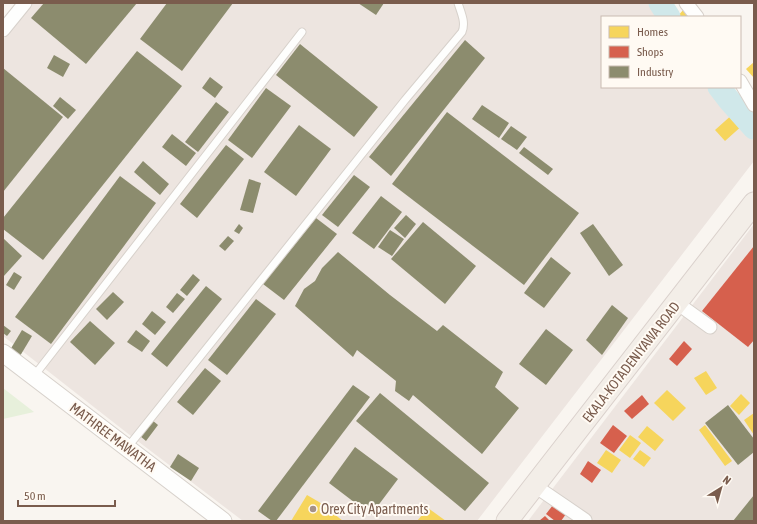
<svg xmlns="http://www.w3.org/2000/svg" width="757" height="524" font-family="'Asap Condensed',sans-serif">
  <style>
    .industrial { fill: #ede5e0 }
    .green { fill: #e7f0db }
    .homes { fill: #f6d55c }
    .shops { fill: #d6604d }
    .industry { fill: #8c8c6e }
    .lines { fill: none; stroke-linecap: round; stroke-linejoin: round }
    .river { stroke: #d0e8ea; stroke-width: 23 }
    .service-casing { stroke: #d7d1cb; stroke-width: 9 }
    .minor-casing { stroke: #d7d1cb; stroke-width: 15 }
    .tertiary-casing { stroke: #d7d1cb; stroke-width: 19 }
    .primary-casing { stroke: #dad1cc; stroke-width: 23 }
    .service { stroke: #fefefd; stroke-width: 7 }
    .minor { stroke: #fefefd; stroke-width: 13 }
    .tertiary { stroke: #fefefd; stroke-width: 17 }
    .primary { stroke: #f3eee8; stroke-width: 21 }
    .poi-dot { fill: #a69286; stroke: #fffaf3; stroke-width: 1.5 }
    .labels { text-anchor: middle; stroke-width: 4; stroke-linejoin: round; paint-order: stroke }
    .street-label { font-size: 14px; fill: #7a5c4d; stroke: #fffaf3 }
    .poi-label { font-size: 14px; fill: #7a5c4d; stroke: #fffaf3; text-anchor: start }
  </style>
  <rect width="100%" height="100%" fill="#f9f5f0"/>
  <!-- industrial -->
  <g class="industrial">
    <path d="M32 3H651L661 17H602V87H713L724 102 754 132V161L477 521H243L131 436 3 336V40Z"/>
    <path d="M754 224V521H528Z"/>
  </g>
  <!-- green -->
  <path class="green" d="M3 388 34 412 3 419Z"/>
  <!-- homes -->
  <g class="homes">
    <path d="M667 3H673L674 15 667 8Z"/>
    <path d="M684 9 692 17H677Z"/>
    <path d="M754 62V78L746 69Z"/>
    <path d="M722 87H734L728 93Z"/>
    <path d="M734 113 744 124 725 141 715 130Z"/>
    <path d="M706 371 717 388 706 395 694 378Z"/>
    <path d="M667 390 686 408 673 421 654 403Z"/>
    <path d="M741 394 750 403 739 415 730 406Z"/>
    <path d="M754 413V435L744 420Z"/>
    <path d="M705 425 732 461 725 466 699 430Z"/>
    <path d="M647 426 664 440 655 451 638 437Z"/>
    <path d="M630 435 641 443 630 458 619 450Z"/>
    <path d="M606 450 621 460 612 473 597 463Z"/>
    <path d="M640 450 651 458 644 467 633 459Z"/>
    <path d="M307 495 319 502 343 521H291Z"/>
    <path d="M428 508 446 521H417Z"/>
  </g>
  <!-- shops -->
  <g class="shops">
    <path d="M754 246V340L748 347 702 311Z"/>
    <path d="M684 341 692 349 677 366 669 359Z"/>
    <path d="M642 395 649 404 632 419 624 411Z"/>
    <path d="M613 425 627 436 614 453 600 443Z"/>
    <path d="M588 461 601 470 592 483 580 474Z"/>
    <path d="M553 505 566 514 561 521H555L546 514Z"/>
    <path d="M545 516 550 521H539Z"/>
  </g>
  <!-- industry -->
  <g class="industry">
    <path d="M44 3H137L86 64 31 18Z"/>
    <path d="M167 3H233L182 71 140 39Z"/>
    <path d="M358 3H384L376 15Z"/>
    <path d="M465 40 485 58 391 176 369 157Z"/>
    <path d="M300 44 378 107 354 137 276 75Z"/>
    <path d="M137 51 182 86 43 260 3 229V218Z"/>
    <path d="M54 55 70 64 63 77 47 68Z"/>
    <path d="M3 68 63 117 3 192Z"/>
    <path d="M210 77 223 87 215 98 202 88Z"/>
    <path d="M266 88 291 106 252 158 228 140Z"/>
    <path d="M60 97 76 110 68 119 53 106Z"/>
    <path d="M216 102 229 112 198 152 185 142Z"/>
    <path d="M482 105 509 123 499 138 472 119Z"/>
    <path d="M447 112 579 213 524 285 392 184Z"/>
    <path d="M299 125 331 149 296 196 264 172Z"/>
    <path d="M511 126 527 137 517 150 501 139Z"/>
    <path d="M172 134 196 153 186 166 162 147Z"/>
    <path d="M226 145 244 159 197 218 180 204Z"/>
    <path d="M524 147 553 169 548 175 519 153Z"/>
    <path d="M143 161 169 184 160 195 134 172Z"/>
    <path d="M354 175 370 187 338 227 322 215Z"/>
    <path d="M120 176 156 203 51 344 15 317Z"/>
    <path d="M249 179 261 183 253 213 240 210Z"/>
    <path d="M381 196 402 212 374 249 352 233Z"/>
    <path d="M406 215 416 224 405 238 394 228Z"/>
    <path d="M316 218 337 234 284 300 263 284Z"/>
    <path d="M423 222 476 266 445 304 391 259Z"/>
    <path d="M239 224 243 228 239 234 234 231Z"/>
    <path d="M593 224 623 265 609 276 580 233Z"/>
    <path d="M390 230 404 239 392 256 378 247Z"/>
    <path d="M228 236 234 241 225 251 219 246Z"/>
    <path d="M3 238 22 256 3 277Z"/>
    <path d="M338 252 390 295 437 331 443 325 503 372 495 387 519 408 482 454 413 395 409 401 395 391 396 381 357 350 353 357 295 306 304 289 315 281 322 268Z"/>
    <path d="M551 257 571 273 544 308 524 293Z"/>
    <path d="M14 272 22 277 14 290 6 285Z"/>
    <path d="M193 274 200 280 187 296 180 290Z"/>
    <path d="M206 286 222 299 167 367 151 354Z"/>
    <path d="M113 292 124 302 107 320 96 309Z"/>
    <path d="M177 293 185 299 173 313 166 307Z"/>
    <path d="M256 299 276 314 227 375 208 360Z"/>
    <path d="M612 305 628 318 602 355 586 340Z"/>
    <path d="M152 311 166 322 155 335 142 324Z"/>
    <path d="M90 321 115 343 95 365 70 342Z"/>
    <path d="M3 325 11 331 7 336 3 333Z"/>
    <path d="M546 329 573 350 546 385 519 364Z"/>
    <path d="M22 330 32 336 20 356 10 350Z"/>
    <path d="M136 330 150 341 142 352 127 342Z"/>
    <path d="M205 368 221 381 193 415 177 402Z"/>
    <path d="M353 385 370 397 276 521H272L258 511Z"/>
    <path d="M380 393 489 483 465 511 356 421Z"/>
    <path d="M728 405 754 439V452L738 465 705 423Z"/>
    <path d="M152 420 158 425 146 441 140 436Z"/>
    <path d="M355 447 398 479 371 515 329 483Z"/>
    <path d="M178 454 199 468 191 481 170 467Z"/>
    <path d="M754 495V521H733Z"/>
  </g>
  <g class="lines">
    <!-- river -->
    <g class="river">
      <path d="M660 3 669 17"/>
      <path d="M719 87 729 100 754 128"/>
    </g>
    <!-- service casing -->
    <g class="service-casing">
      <g id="service">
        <path d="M34 376 302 32"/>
        <path d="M127 448 405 100 462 32C466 22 461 13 458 3"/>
      </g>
    </g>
    <!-- minor casing -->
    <g class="minor-casing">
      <g id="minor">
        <path d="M686 3 697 17"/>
        <path d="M3 30 25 3"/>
        <path d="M740 81 754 105"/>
        <path d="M677 303 710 327"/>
        <path d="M535 486 585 520"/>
      </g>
    </g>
    <!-- tertiary casing -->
    <g class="tertiary-casing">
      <path id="tertiary" d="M3 353 223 521"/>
    </g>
    <!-- primary casing -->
    <g class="primary-casing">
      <path id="primary" d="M507 521 754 203"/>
    </g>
    <!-- service -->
    <use href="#service" class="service"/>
    <!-- minor -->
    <use href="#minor" class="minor"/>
    <!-- tertiary -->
    <use href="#tertiary" class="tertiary"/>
    <!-- primary -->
    <use href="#primary" class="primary"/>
  </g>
  <!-- markers -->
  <circle class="poi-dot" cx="313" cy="509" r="4"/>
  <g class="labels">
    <!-- street labels -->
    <g class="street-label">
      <text transform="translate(631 362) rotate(-52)" y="5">EKALA-KOTADENIYAWA ROAD</text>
      <text transform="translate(113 437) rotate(37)" y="5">MATHREE MAWATHA</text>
    </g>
    <!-- poi labels -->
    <g class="poi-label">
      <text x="321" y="514">Orex City Apartments</text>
    </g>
  </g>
  <!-- border -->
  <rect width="757" height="524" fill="none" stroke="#7a5c4d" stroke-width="8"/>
  <!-- legend -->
  <rect x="601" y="16" width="140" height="72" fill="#fffaf3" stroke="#cabbb1"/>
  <rect x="609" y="26" width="20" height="12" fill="#f6d55c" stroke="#cabbb1"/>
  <text x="637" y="36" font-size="12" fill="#7a5c4d">Homes</text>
  <rect x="609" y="46" width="20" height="12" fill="#d6604d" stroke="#cabbb1"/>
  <text x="637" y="56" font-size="12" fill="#7a5c4d">Shops</text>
  <rect x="609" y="66" width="20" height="12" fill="#8c8c6e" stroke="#cabbb1"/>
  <text x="637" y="76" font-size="12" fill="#7a5c4d">Industry</text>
  <!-- north arrow -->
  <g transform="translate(721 488) rotate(37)" stroke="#fffaf3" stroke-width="3" paint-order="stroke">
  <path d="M0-3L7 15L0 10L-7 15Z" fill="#7a5c4d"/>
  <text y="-6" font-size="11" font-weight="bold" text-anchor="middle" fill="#7a5c4d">N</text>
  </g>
  <!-- scale -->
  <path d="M18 500v6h97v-6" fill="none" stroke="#7a5c4d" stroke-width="2"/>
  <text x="24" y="500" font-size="12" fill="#7a5c4d" stroke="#fffaf3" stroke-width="3" paint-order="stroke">50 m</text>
</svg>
